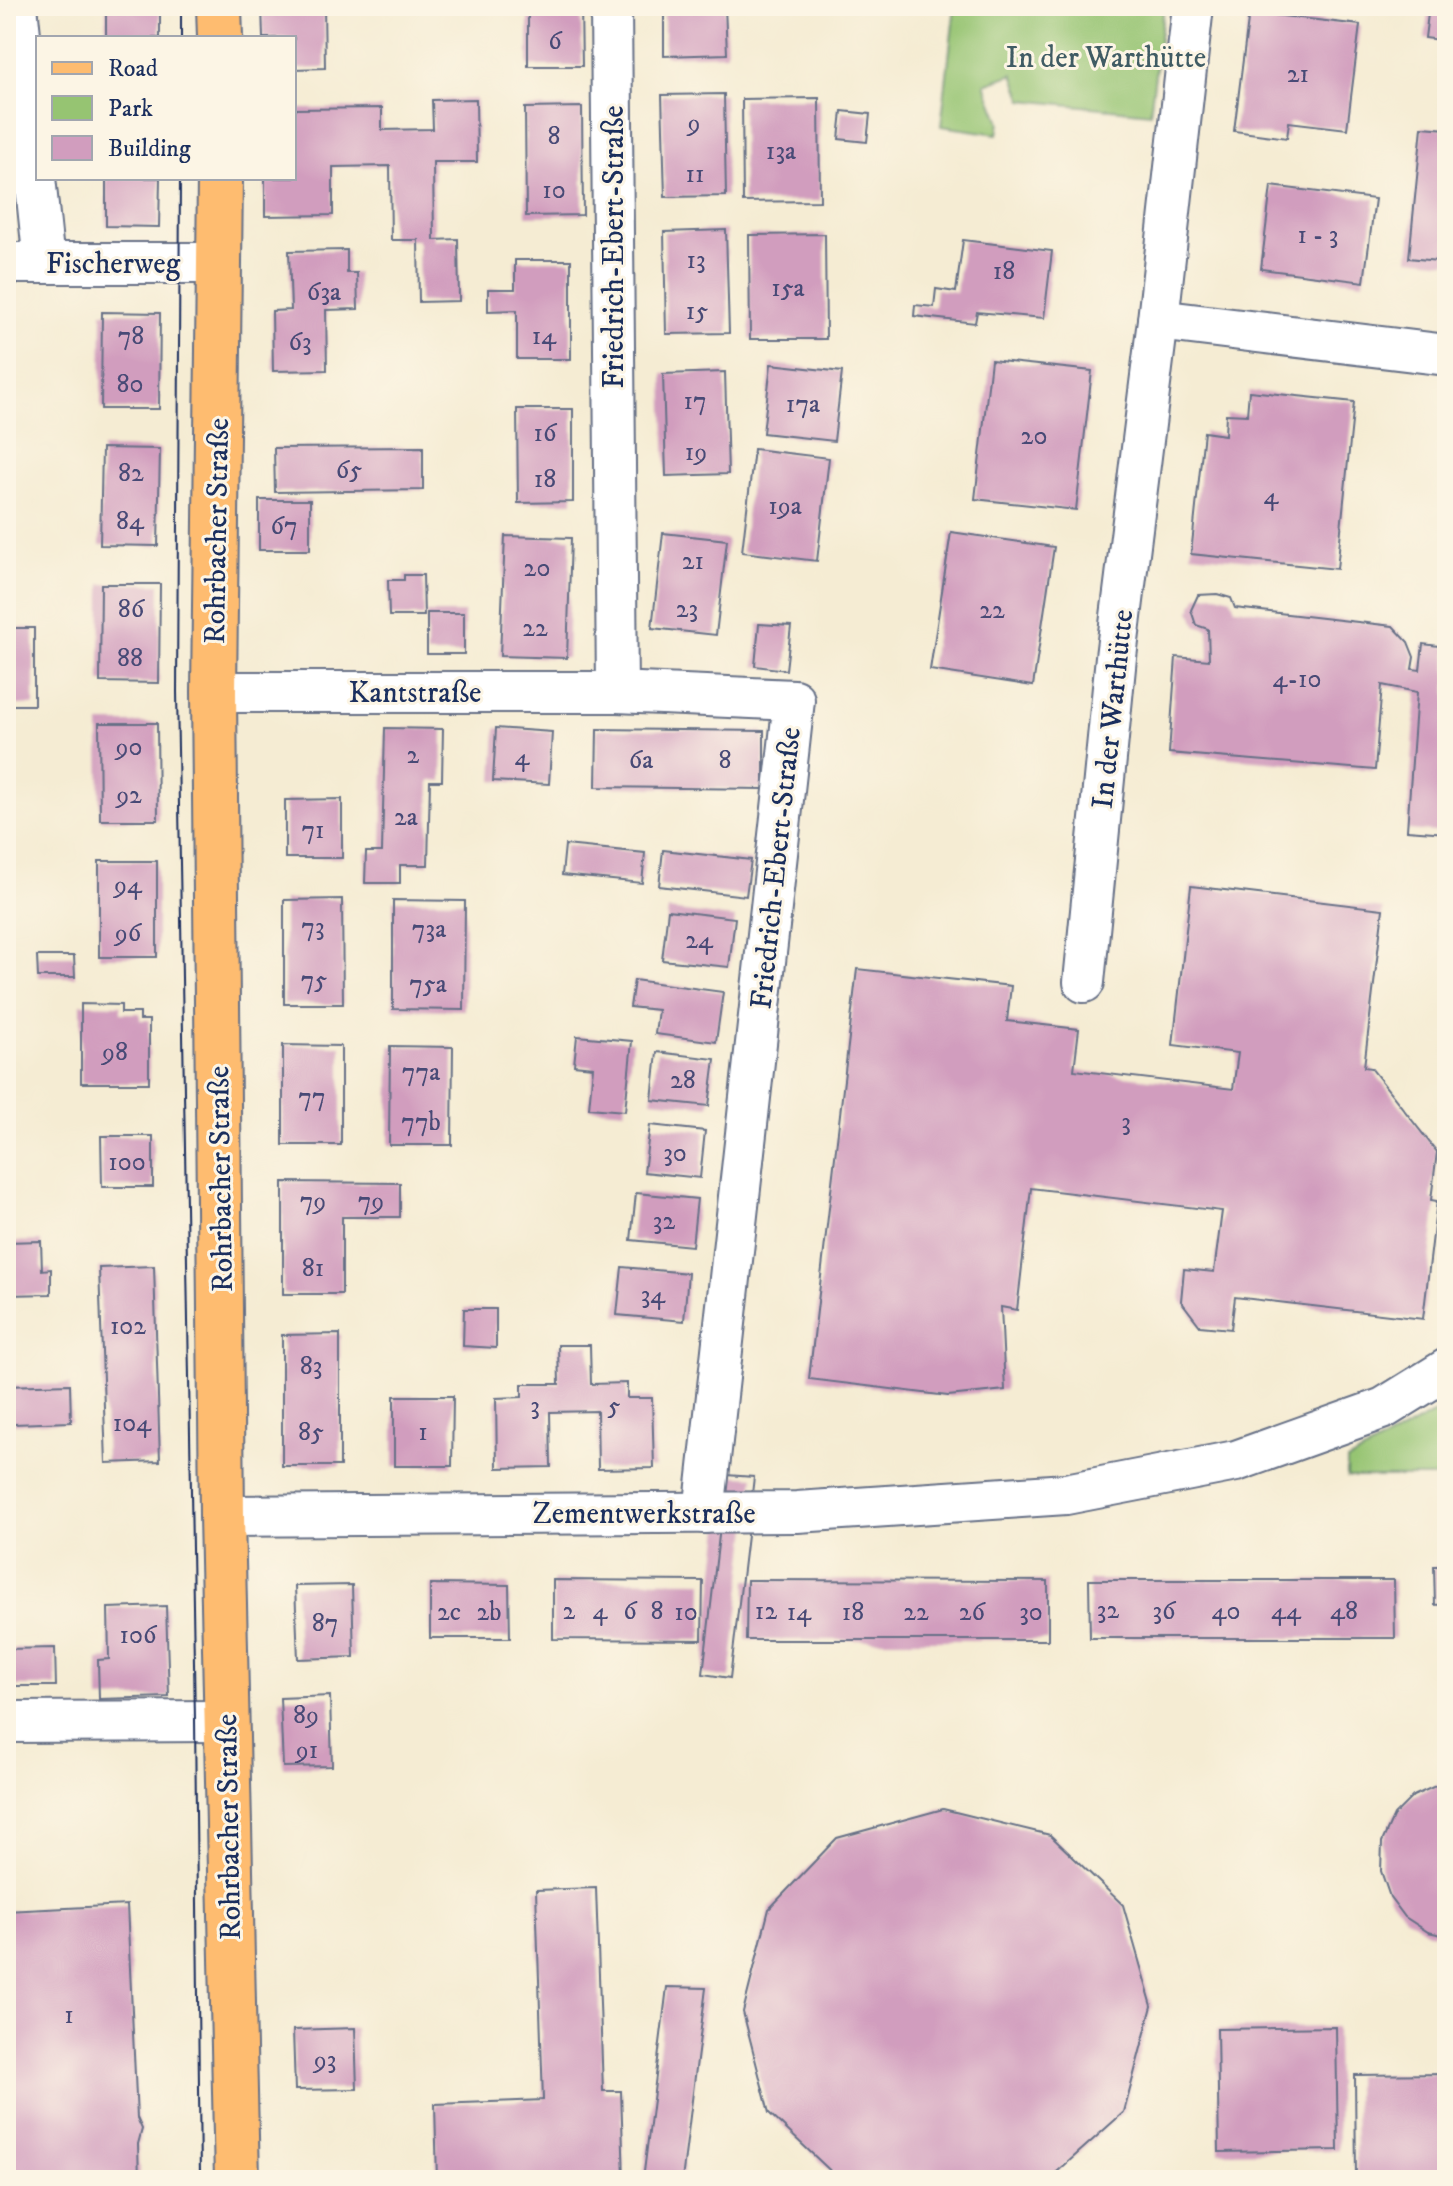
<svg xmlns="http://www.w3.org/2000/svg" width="1453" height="2186" font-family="'IM FELL DW Pica',serif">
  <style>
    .green { fill: #96c472; stroke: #587a68; stroke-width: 2 }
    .building { fill: #d19dbe }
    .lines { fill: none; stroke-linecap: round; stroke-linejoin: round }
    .minor-casing { stroke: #677187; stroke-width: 44 }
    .major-casing { stroke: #677187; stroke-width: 48 }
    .minor { stroke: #fff; stroke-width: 40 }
    .major { stroke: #febc70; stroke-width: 44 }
    .tram { stroke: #1b2f5e; stroke-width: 2 }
    .labels { text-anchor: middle; stroke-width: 6; stroke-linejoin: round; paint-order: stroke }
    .number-label { font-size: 26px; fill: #484a76 }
    .park-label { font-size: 30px; fill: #405c64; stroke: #fcf5e5 }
    .street-label { font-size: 30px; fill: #1b2f5e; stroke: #fcf5e5 }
  </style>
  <rect width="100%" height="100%" fill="#fcf5e5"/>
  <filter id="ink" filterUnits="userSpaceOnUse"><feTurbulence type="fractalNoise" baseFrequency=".0125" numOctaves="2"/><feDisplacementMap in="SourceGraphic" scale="16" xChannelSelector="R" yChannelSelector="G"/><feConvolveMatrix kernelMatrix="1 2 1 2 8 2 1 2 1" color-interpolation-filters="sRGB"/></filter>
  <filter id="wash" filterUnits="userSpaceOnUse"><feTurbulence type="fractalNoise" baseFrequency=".006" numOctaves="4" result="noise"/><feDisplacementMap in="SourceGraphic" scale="32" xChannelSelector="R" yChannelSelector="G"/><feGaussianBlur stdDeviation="1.8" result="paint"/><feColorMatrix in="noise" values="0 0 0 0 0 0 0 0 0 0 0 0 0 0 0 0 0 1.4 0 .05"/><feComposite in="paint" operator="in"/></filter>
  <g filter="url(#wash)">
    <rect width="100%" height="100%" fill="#f5ecd3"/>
    <!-- green -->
    <g class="green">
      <path d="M955 6 1164 7 1150 113 1023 100 1013 74 985 84 1000 122 998 134 941 126Z"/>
      <path d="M1447 1406V1477H1347V1461Z"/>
    </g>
    <g id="blocks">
      <!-- building -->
      <g class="building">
        <rect x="106" y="6" width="54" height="32"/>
        <path d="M262 6H324L325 68 294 69V38H263Z"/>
        <path d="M528 6H581L582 66H528Z"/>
        <path d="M664 6H725L727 54 664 56Z"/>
        <path d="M1429 6H1447V41L1425 38Z"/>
        <path d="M1249 12 1360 25 1347 129 1289 122 1287 138 1234 131Z"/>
        <path d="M724 94 726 196 665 197 662 95Z"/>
        <path d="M819 98 820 201 743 202 742 99Z"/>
        <path d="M476 99 477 162H433L434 240 458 239 459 301 419 302 418 240H391L390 166 333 167V215L265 216V178H294V109L382 108V130L433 129 432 100Z"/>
        <path d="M582 107 583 215 526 216 525 108Z"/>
        <path d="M842 111 870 114 867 142 839 139Z"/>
        <path d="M1422 127 1447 129V262L1409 258Z"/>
        <path d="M106 178H160L159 227 106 226Z"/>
        <path d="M1271 186 1375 199 1364 282 1261 269Z"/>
        <path d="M726 230 729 333 666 334 664 232Z"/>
        <path d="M825 234 826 339H750L749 235Z"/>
        <path d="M963 240 1052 251 1044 318 977 312 975 323 914 316 915 305 934 307 936 289 956 292Z"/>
        <path d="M347 250V273H357L358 309 326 310 327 370 273 371 272 311 291 310 289 251Z"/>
        <path d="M515 260H571V359H517V310L488 311V289H515Z"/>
        <path d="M102 312 160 313 159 409H101Z"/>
        <path d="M991 360 1092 371 1076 510 975 499Z"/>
        <path d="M771 364 842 372 834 441 763 433Z"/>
        <path d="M725 372 728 474 666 476 663 374Z"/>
        <path d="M1249 391 1354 402 1337 569 1191 554 1204 432 1225 435 1226 414 1247 415Z"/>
        <path d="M517 409H573V502L518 503Z"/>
        <path d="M423 447V490L275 492 274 448Z"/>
        <path d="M102 448 160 449 158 546 100 545Z"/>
        <path d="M754 449 829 458 817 561 742 552Z"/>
        <rect x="259" y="500" width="51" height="50"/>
        <path d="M951 532 1054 547 1033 686 930 670Z"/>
        <path d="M663 533 727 540 716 635 652 628Z"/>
        <path d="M505 536 571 538 567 658 500 656Z"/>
        <path d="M404 575H423L424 616H389L388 580H404Z"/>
        <path d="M101 584H160L159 683 100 682Z"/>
        <path d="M1217 594 1231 598 1235 608 1393 626 1408 642 1414 657 1412 669 1420 670 1423 644 1447 647V833L1407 830 1417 692 1382 685 1375 770 1169 753 1176 657 1209 660 1208 629 1196 625 1191 610 1198 595Z"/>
        <rect x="427" y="613" width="37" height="41"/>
        <path d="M759 624 791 626 786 670 755 666Z"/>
        <rect x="6" y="628" width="28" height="77"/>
        <path d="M99 723H157L158 820H100Z"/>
        <path d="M385 728 443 729 442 781H430L428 865H400V883H365L366 852H382Z"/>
        <path d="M496 728 552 732 549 784 493 781Z"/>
        <path d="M597 729 764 731V789L596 787Z"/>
        <path d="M342 799V858H285V800Z"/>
        <path d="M565 845 645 853 642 883 562 875Z"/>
        <path d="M663 850 751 860 746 896 659 886Z"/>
        <rect x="99" y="861" width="58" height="96"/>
        <path d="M1191 886 1383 909 1364 1067 1371 1068 1437 1152 1431 1200 1437 1201 1423 1319 1235 1297 1231 1329 1200 1326 1181 1301 1184 1269 1214 1272 1222 1211 1031 1188 1017 1310 1001 1307 1005 1390 948 1396 809 1379 857 969 1011 986 1007 1021 1079 1029 1074 1070 1233 1089 1238 1053 1173 1045Z"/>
        <path d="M342 899 343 1004H284V900Z"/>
        <path d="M393 900 465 901 464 1010 393 1009Z"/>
        <path d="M668 910 735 918 729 967 662 960Z"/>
        <path d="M37 956H74L75 977H38Z"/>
        <path d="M634 980 723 992 716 1042 655 1034 658 1010 630 1007Z"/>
        <path d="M81 1004 121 1005V1013H140V1020H149V1083H81Z"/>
        <path d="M577 1036 632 1041 625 1111 589 1108 593 1067 574 1065Z"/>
        <path d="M283 1045 341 1046V1145H283Z"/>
        <path d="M390 1046 453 1047 452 1145H389Z"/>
        <path d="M657 1052 715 1059 709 1106 652 1100Z"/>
        <path d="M650 1125 705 1131 700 1178 644 1172Z"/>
        <path d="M101 1136H153V1187H102Z"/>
        <path d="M283 1182 400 1183V1217H342V1294H283Z"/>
        <path d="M636 1193 697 1199 692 1246 631 1240Z"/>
        <path d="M41 1241 42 1270 51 1269V1294L8 1295 6 1242Z"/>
        <path d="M154 1266 160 1461 106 1463 99 1268Z"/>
        <path d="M622 1267 688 1273 684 1321 617 1315Z"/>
        <path d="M464 1309H496V1348L463 1346Z"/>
        <path d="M340 1334V1466H282V1335Z"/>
        <path d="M558 1345H590L591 1384 627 1383V1398H652L654 1468 598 1469 597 1411 550 1412 551 1467 497 1468 496 1398 522 1397V1384H559Z"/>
        <path d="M70 1384 71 1422 13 1424 12 1413H6V1386Z"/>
        <path d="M394 1396H453L452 1466H394Z"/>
        <path d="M726 1475 754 1477 730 1678 703 1674Z"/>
        <path d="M1434 1566H1447V1604L1435 1605Z"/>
        <path d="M553 1580 703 1581 702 1640 553 1639Z"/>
        <path d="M747 1580 1048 1581V1640H746Z"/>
        <path d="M1089 1580H1394L1395 1638H1090Z"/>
        <path d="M430 1584 509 1585 510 1638H430Z"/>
        <path d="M352 1585 354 1657 298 1659 295 1586Z"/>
        <path d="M166 1606 169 1697 99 1699 98 1660 109 1659 108 1608Z"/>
        <path d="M55 1648 56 1686H6V1649Z"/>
        <path d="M330 1696 332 1766 283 1767 280 1698Z"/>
        <path d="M1442 1783H1447V1936L1428 1932 1405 1917 1390 1897 1381 1871 1382 1842 1394 1815 1413 1796Z"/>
        <path d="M943 1809 1050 1835 1123 1905 1152 2006 1124 2112 1049 2179 1044 2180H840L769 2113 743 2012 769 1909 837 1838Z"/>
        <path d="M596 1888 603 2091H621L624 2180H437L435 2104 543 2100 536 1890Z"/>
        <path d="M127 1905 137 2118 142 2129 138 2144 139 2180H6V1911Z"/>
        <path d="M667 1987 706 1988 682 2180H643Z"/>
        <path d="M1336 2027 1338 2150 1219 2152 1217 2029Z"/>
        <path d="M355 2028 357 2089 295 2090 293 2030Z"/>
        <path d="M1447 2074V2180H1356L1355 2075Z"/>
      </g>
    </g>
  </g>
  <g filter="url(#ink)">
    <use href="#blocks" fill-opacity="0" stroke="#677187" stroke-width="2"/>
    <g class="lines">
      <!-- minor casing -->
      <g class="minor-casing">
        <g id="minor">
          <path d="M17 6 44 263"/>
          <path d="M611 6 617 692 794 700 704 1513"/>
          <path d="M6 263H219"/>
          <path d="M1158 320 1447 355"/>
          <path d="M214 692H617"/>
          <path d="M1084 982 1116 657 1158 320 1193 6"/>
          <path d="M222 1516 797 1512 1066 1494 1236 1461 1384 1408 1447 1369"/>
          <path d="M6 1722 226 1721"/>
        </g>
      </g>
      <!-- major casing -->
      <g class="major-casing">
        <g id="major">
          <path d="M219 6 220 38"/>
          <path d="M220 178 214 692 222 1516 237 2180"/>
        </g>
      </g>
      <!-- minor -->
      <use href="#minor" class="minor"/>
      <!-- major -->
      <use href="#major" class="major"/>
      <!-- tram -->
      <g class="tram">
        <path d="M181 38V6"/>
        <path d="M180 178 177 692 195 1720 200 2180"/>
      </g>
    </g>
  </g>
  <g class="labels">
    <!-- number labels -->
    <g class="number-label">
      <text x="555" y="49">6</text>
      <text x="1298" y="82">21</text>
      <text x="694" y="131">9</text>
      <text x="554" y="144">8</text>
      <text x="781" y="159">13a</text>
      <text x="695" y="182">11</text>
      <text x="554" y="198">10</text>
      <text x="1318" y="243">1 - 3</text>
      <text x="696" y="268">13</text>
      <text x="1004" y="279">18</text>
      <text x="788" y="296">15a</text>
      <text x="324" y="300">63a</text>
      <text x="697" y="319">15</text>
      <text x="131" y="344">78</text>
      <text x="544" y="344">14</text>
      <text x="300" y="350">63</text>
      <text x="130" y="392">80</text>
      <text x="695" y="409">17</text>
      <text x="803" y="412">17a</text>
      <text x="545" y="441">16</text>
      <text x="1034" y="444">20</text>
      <text x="696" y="460">19</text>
      <text x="349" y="478">65</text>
      <text x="131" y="481">82</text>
      <text x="545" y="487">18</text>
      <text x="1271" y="504">4</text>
      <text x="785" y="514">19a</text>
      <text x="130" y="529">84</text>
      <text x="284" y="534">67</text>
      <text x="693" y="569">21</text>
      <text x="537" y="576">20</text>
      <text x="131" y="617">86</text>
      <text x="687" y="617">23</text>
      <text x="992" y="618">22</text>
      <text x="535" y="636">22</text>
      <text x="130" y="666">88</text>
      <text x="1297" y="687">4-10</text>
      <text x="129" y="755">90</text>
      <text x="413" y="763">2</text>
      <text x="522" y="765">4</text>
      <text x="641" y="768">6a</text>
      <text x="725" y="768">8</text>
      <text x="129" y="803">92</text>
      <text x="406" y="825">2a</text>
      <text x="313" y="838">71</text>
      <text x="128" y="893">94</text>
      <text x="313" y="935">73</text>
      <text x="429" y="937">73a</text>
      <text x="128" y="941">96</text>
      <text x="699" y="948">24</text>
      <text x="314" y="988">75</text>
      <text x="428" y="992">75a</text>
      <text x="115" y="1060">98</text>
      <text x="421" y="1080">77a</text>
      <text x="683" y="1088">28</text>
      <text x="312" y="1105">77</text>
      <text x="421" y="1130">77b</text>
      <text x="1126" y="1130">3</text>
      <text x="675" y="1161">30</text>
      <text x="127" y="1170">100</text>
      <text x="313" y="1209">79</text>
      <text x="371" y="1209">79</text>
      <text x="664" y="1229">32</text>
      <text x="313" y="1276">81</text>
      <text x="653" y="1303">34</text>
      <text x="128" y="1334">102</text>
      <text x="311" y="1374">83</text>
      <text x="535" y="1414">3</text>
      <text x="614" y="1414">5</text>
      <text x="132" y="1431">104</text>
      <text x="311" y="1440">85</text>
      <text x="423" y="1440">1</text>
      <text x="1108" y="1618">32</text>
      <text x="569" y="1619">2</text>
      <text x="600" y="1619">4</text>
      <text x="630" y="1619">6</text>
      <text x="657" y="1619">8</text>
      <text x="766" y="1619">12</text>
      <text x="1164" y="1619">36</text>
      <text x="1226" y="1619">40</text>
      <text x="1286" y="1619">44</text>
      <text x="1344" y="1619">48</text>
      <text x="449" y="1620">2c</text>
      <text x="489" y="1620">2b</text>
      <text x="686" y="1620">10</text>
      <text x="799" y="1620">14</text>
      <text x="853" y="1620">18</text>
      <text x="916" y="1620">22</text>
      <text x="972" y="1620">26</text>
      <text x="1031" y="1620">30</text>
      <text x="325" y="1631">87</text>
      <text x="138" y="1643">106</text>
      <text x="306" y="1723">89</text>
      <text x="307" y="1758">91</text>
      <text x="69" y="2023">1</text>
      <text x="325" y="2068">93</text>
    </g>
    <!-- park labels -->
    <g class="park-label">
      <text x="1106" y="67">In der Warthütte</text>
    </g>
    <!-- street labels -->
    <g class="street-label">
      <text transform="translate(613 247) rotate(-90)" y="10">Friedrich-Ebert-Straße</text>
      <text x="113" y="273">Fischerweg</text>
      <text transform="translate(216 531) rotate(-89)" y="10">Rohrbacher Straße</text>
      <text x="415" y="702">Kantstraße</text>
      <text transform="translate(1112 709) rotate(-84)" y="10">In der Warthütte</text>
      <text transform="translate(775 868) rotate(-84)" y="10">Friedrich-Ebert-Straße</text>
      <text transform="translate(220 1179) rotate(-91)" y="10">Rohrbacher Straße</text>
      <text x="644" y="1523">Zementwerkstraße</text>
      <text transform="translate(228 1827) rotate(-91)" y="10">Rohrbacher Straße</text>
    </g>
  </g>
  <!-- margin -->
  <rect width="1453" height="2186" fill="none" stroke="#fcf5e5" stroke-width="32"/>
  <!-- legend -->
  <rect x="36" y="36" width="260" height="144" fill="#fcf5e5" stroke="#a2a6af" stroke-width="2"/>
  <rect x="52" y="62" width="40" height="12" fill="#febc70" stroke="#a2a6af" stroke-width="2"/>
  <text x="108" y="76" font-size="24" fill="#1b2f5e">Road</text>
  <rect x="52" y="96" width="40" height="24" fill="#96c472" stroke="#a2a6af" stroke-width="2"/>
  <text x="108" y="116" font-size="24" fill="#1b2f5e">Park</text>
  <rect x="52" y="136" width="40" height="24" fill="#d19dbe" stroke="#a2a6af" stroke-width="2"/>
  <text x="108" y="156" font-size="24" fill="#1b2f5e">Building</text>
</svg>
